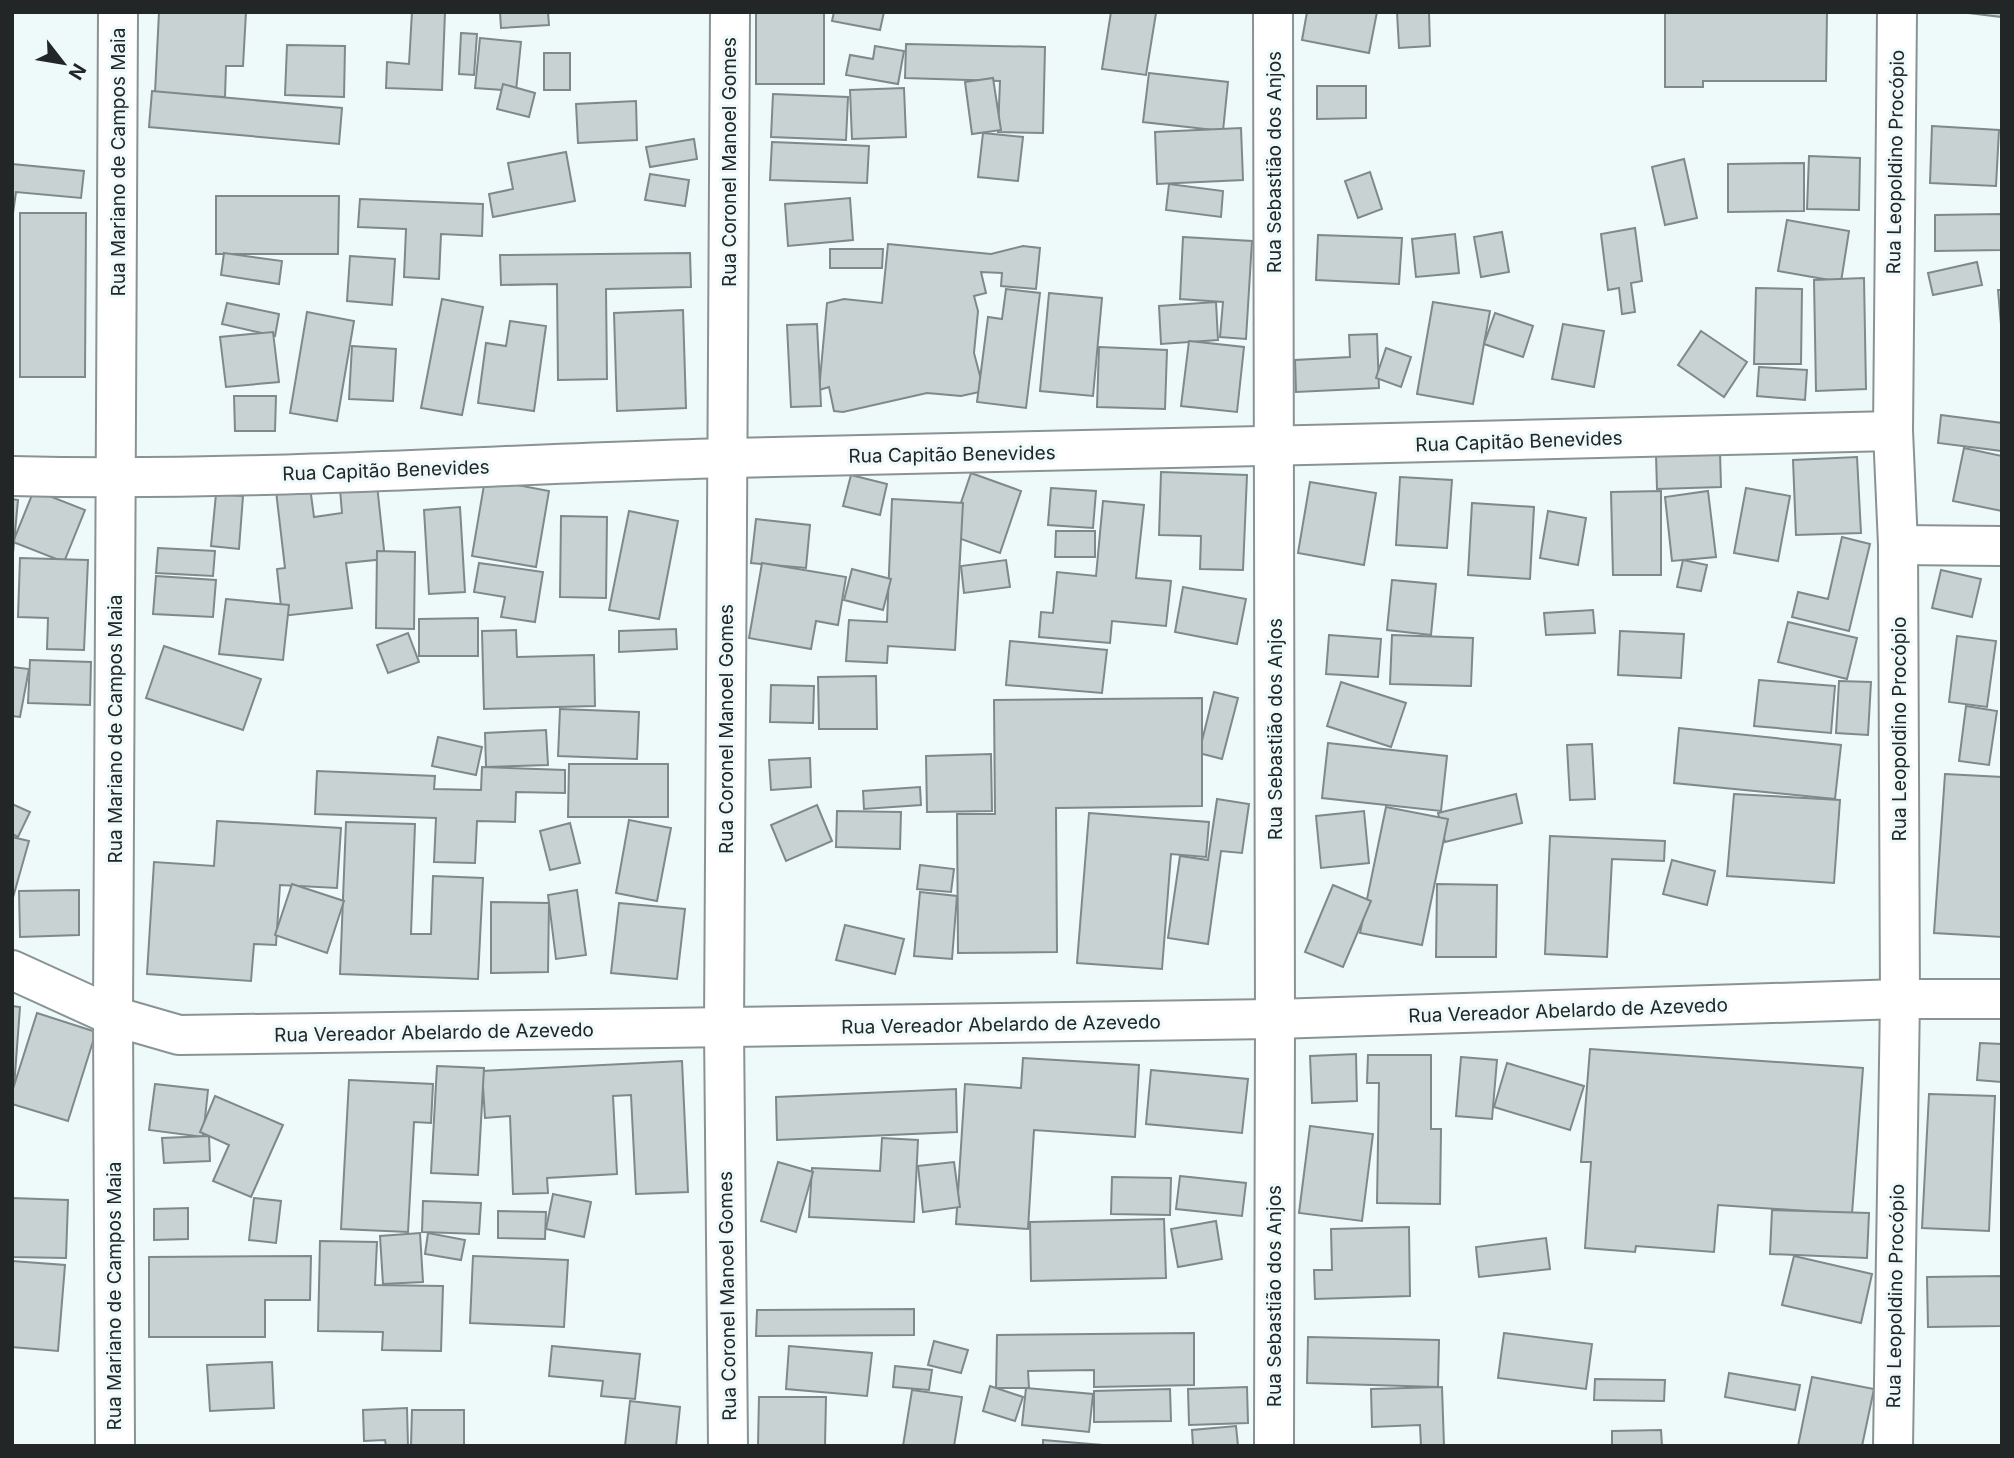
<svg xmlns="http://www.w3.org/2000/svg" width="2014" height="1458" font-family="Inter,sans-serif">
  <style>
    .building { fill: #c8d2d3; stroke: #7f888a; stroke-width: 2 }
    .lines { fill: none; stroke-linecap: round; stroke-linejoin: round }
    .minor-casing { stroke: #8a9394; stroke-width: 42 }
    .tertiary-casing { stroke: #8a9394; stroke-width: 42 }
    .minor { stroke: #fff; stroke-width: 38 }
    .tertiary { stroke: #fff; stroke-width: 38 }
    .labels { text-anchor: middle; stroke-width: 6; stroke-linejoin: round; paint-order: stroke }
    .street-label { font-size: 19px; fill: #222626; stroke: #eef9fa }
  </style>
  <rect width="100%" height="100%" fill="#eef9fa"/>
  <!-- building -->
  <g class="building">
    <path d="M159 12H246L243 66H226L225 97 155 93Z"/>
    <path d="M412 12H445L442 90 386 88 387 62 409 64Z"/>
    <path d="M500 12H548L549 25 501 28Z"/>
    <rect x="756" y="12" width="68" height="72"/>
    <path d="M834 12H884L880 30 832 21Z"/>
    <path d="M1111 12 1156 13 1146 75 1102 69Z"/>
    <path d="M1307 12H1377L1369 53 1302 40Z"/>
    <path d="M1397 12H1429L1430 46 1399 48Z"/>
    <path d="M1665 12H1827L1826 81H1703V87H1665Z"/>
    <path d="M1960 12H2002V17Z"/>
    <path d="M461 33 477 34 474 75 459 74Z"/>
    <path d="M480 38 521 42 516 91 475 88Z"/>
    <path d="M906 44 1045 47 1043 133 998 132 1000 81 905 78Z"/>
    <path d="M287 45 345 46 344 97 285 95Z"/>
    <path d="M875 46 904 51 898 84 846 75 850 55 873 59Z"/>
    <rect x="544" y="53" width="26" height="37"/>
    <path d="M1149 73 1228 82 1223 131 1143 122Z"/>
    <path d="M993 78 1001 130 972 134 965 82Z"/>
    <path d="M503 84 535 93 529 117 497 109Z"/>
    <path d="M1317 86H1366V118L1317 119Z"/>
    <path d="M904 88 906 137 852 139 850 90Z"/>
    <path d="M152 91 342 108 339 144 149 127Z"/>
    <path d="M773 94 848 97 846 140 771 137Z"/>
    <path d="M636 101 637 140 578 143 576 104Z"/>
    <path d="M1932 126 1999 130 1996 186 1930 183Z"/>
    <path d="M1241 128 1243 180 1157 184 1155 132Z"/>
    <path d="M983 133 1023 137 1018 181 978 177Z"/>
    <path d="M694 139 697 159 650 167 646 147Z"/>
    <path d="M772 142 869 146 867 183 770 180Z"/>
    <path d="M566 152 575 201 493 217 489 194 513 189 508 163Z"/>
    <path d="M1809 156 1860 158 1859 210 1807 209Z"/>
    <path d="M1684 159 1697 218 1665 225 1652 167Z"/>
    <path d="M1804 163V211L1728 212V164Z"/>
    <path d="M12 164 84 171 81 198 16 192 12 220Z"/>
    <path d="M1370 172 1382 209 1358 218 1345 181Z"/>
    <path d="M650 174 689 180 685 206 645 200Z"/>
    <path d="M1169 184 1223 191 1221 217 1166 210Z"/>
    <path d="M216 196H339L338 254H216Z"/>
    <path d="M850 198 853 240 788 246 785 204Z"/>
    <path d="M360 199 483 204 482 236 441 234 439 279 404 277 406 229 358 227Z"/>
    <path d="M20 213H86L85 377H20Z"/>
    <path d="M2002 214V250L1935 251V215Z"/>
    <path d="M1787 220 1849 231 1841 282 1778 271Z"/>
    <path d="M1635 228 1642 281 1631 283 1635 312 1622 314 1619 288 1608 290 1601 234Z"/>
    <path d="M1502 232 1509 272 1481 277 1474 237Z"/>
    <path d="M1455 234 1459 273 1416 277 1412 239Z"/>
    <path d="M1318 235 1402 238 1399 284 1316 280Z"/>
    <path d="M1183 237 1252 241 1246 339 1220 337 1223 302 1180 299Z"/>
    <path d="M888 244 991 254 1023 246 1040 248 1036 289 1001 286 1002 273 981 272 986 293 974 296 978 311 974 353 984 391 961 396 927 393 843 412 834 411 829 387 819 390 827 303 844 299 882 303Z"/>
    <path d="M830 249H883L882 268H830Z"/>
    <path d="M224 253 282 261 279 284 221 275Z"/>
    <path d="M690 253 691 287 606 289 607 379 558 380 557 284 501 285 500 255Z"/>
    <path d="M350 256 395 259 392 305 347 301Z"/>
    <path d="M1977 262 1982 285 1933 295 1928 273Z"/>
    <path d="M1864 278 1866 389 1816 391 1814 280Z"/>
    <path d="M1756 288 1802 289 1801 364H1754Z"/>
    <path d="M1006 289 1040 293 1026 408 977 402 988 317 1002 319Z"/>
    <path d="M1998 290H2002V325H2001Z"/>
    <path d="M1049 293 1102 298 1093 396 1040 391Z"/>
    <path d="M442 299 483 307 462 415 421 408Z"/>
    <path d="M1216 302 1218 340 1161 344 1159 306Z"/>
    <path d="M1433 302 1490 311 1473 404 1417 394Z"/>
    <path d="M227 303 279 314 275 336 222 324Z"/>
    <path d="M683 310 686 408 617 411 614 313Z"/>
    <path d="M307 312 354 321 337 421 290 413Z"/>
    <path d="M1495 313 1533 326 1523 357 1484 344Z"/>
    <path d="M510 321 546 326 534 411 478 403 486 343 506 346Z"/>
    <path d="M817 324 821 406 791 407 787 325Z"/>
    <path d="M1563 324 1604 331 1594 387 1552 379Z"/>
    <path d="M1701 331 1747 362 1724 397 1678 365Z"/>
    <path d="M273 332 279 382 226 387 220 337Z"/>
    <path d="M1377 334 1379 388 1296 392 1295 360 1350 357 1349 335Z"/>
    <path d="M1189 341 1244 347 1237 412 1181 406Z"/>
    <path d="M352 346 396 349 393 401 349 399Z"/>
    <path d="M1099 347 1167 350 1165 409 1097 407Z"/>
    <path d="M1386 348 1411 357 1401 387 1376 378Z"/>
    <path d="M1759 367 1807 370 1805 400 1757 396Z"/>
    <path d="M234 396H276L275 431H235Z"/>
    <path d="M1941 415 2002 423V451L1938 443Z"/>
    <path d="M1964 448 2002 456V511L1953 501Z"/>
    <path d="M1720 452 1721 487 1657 489 1656 455Z"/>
    <path d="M1857 457 1861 533 1796 535 1793 460Z"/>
    <path d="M1161 472 1247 475 1243 570 1200 569 1201 536 1159 535Z"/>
    <path d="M971 473 1021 491 1000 553 950 535Z"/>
    <path d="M851 475 887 484 880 515 843 506Z"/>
    <path d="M1400 477 1452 480 1447 548 1396 545Z"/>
    <path d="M485 479 549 491 536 567 472 556Z"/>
    <path d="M1310 482 1376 493 1364 565 1298 553Z"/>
    <path d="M377 485 385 559 346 563 352 608 282 616 277 569 285 568 276 491 310 487 314 517 342 513 340 489Z"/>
    <path d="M1051 488 1096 491 1093 528 1048 525Z"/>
    <path d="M1746 488 1790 496 1778 561 1734 553Z"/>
    <path d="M34 490 85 510 64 562 13 542Z"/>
    <path d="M1661 491V575H1613L1611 492Z"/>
    <path d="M1708 491 1716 557 1672 561 1665 497Z"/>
    <path d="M216 494 243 496 239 549 211 546Z"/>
    <path d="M12 499 18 500 12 564Z"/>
    <path d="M892 499 963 503 955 650 888 646 887 663 846 661 849 620 887 622Z"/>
    <path d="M1103 501 1144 505 1136 578 1171 581 1166 626 1112 621 1110 643 1039 637 1041 612 1053 613 1057 572 1096 576Z"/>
    <path d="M1472 503 1534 507 1530 579 1468 575Z"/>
    <path d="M460 507 465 592 429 594 424 510Z"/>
    <path d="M629 511 678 521 659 619 609 610Z"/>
    <path d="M1548 511 1586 518 1578 565 1540 558Z"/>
    <path d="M561 516 607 517 606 598 560 597Z"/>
    <path d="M756 519 810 525 806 568 751 563Z"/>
    <path d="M1056 531H1095V557H1055Z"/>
    <path d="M1842 537 1870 544 1849 631 1792 617 1798 592 1828 599Z"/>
    <path d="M158 548 215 551 213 576 156 573Z"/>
    <path d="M377 551 415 552 414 629 376 628Z"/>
    <path d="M20 558 88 560 84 650 47 649 48 618 18 617Z"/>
    <path d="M1006 560 1010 587 964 593 961 566Z"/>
    <path d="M1683 560 1707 565 1701 591 1677 587Z"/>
    <path d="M479 563 543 572 535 622 501 617 505 597 474 592Z"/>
    <path d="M762 563 846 577 838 625 816 621 811 649 749 638Z"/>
    <path d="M852 569 891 579 883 610 844 600Z"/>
    <path d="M1941 570 1981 579 1972 617 1932 608Z"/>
    <path d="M156 576 216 580 213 617 153 614Z"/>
    <path d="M1392 580 1436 584 1431 635 1387 630Z"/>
    <path d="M1183 587 1246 599 1237 644 1175 632Z"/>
    <path d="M226 599 289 605 283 660 219 654Z"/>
    <path d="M1593 610 1595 633 1546 635 1544 613Z"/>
    <path d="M478 618V656H419V619Z"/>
    <path d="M1788 622 1857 638 1847 679 1778 662Z"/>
    <path d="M676 629 677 649 619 652V631Z"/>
    <path d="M516 630 517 657 594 655 595 706 484 709 482 631Z"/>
    <path d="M1620 631 1684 634 1681 678 1618 675Z"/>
    <path d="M408 633 419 662 388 673 377 645Z"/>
    <path d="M1329 635 1381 639 1378 677 1326 674Z"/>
    <path d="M1392 635 1473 638 1471 686 1390 684Z"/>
    <path d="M1957 636 1996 641 1987 707 1949 702Z"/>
    <path d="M1010 641 1107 650 1102 693 1006 685Z"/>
    <path d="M164 646 261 679 243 730 146 698Z"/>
    <path d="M30 660 91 662 90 705 28 703Z"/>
    <path d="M12 667 29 669 20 717 12 716Z"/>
    <path d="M876 676 877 729H819L818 677Z"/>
    <path d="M1759 680 1835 686 1831 733 1754 726Z"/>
    <path d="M1839 681 1871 682 1868 735 1836 733Z"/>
    <path d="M1341 682 1406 703 1391 747 1327 726Z"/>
    <path d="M771 685 814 686 813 723 770 722Z"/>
    <path d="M1214 692 1238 698 1222 759 1199 753Z"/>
    <path d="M1202 698V806L1056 808 1057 952 958 953 957 814H995L994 700Z"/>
    <path d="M1966 706 1997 711 1989 765 1959 761Z"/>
    <path d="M560 709 639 712 637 759 558 756Z"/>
    <path d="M1679 728 1841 745 1835 799 1674 783Z"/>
    <path d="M546 730 548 765 486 767 485 733Z"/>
    <path d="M438 737 482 747 476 775 432 766Z"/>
    <path d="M1328 743 1447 756 1441 811 1322 798Z"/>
    <path d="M1592 744 1595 799 1570 800 1567 745Z"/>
    <path d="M991 754 992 811 927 812 926 756Z"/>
    <path d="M810 758 811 787 771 790 769 760Z"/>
    <path d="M569 764H668V817H568Z"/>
    <path d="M482 767 565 770V793L516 792 515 822 477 821 475 863 434 862 436 818 315 814 317 771 435 776 434 789 481 790Z"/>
    <path d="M1945 774 2002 777V937L1934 933Z"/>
    <path d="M920 787 921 805 864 809 863 791Z"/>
    <path d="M1516 794 1522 823 1445 842 1438 813Z"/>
    <path d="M1734 794 1840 800 1834 883 1727 876Z"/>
    <path d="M1217 799 1249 804 1242 853 1221 851 1208 944 1168 938 1180 856 1208 860Z"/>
    <path d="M12 804 30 812 18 837 12 834Z"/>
    <path d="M817 805 832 841 786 861 771 825Z"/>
    <path d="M1386 807 1448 819 1422 945 1360 933Z"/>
    <path d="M837 811 901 812 900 849 836 847Z"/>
    <path d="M1364 811 1369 863 1321 868 1316 816Z"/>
    <path d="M1089 813 1209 822 1206 857 1171 854 1162 969 1077 963Z"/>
    <path d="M629 820 671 828 657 901 616 893Z"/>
    <path d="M217 821 341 828 337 888 280 885 276 945 254 944 251 981 147 974 154 862 214 866Z"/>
    <path d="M346 822 415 824 411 934H431L433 876 483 878 478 979 340 974Z"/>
    <path d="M570 823 580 863 550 870 540 831Z"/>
    <path d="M1550 836 1665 841 1664 861 1612 859 1607 957 1545 954Z"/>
    <path d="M12 837 29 841 12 901Z"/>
    <path d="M1672 860 1715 871 1707 905 1663 894Z"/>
    <path d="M920 865 954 869 951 892 917 889Z"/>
    <path d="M292 884 344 901 327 953 275 935Z"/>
    <path d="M1437 884 1497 885 1496 957H1436Z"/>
    <path d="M1333 885 1371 901 1343 967 1305 952Z"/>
    <path d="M79 890V935L20 937 19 891Z"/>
    <path d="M577 890 586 955 556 959 548 895Z"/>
    <path d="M920 892 957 896 952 959 914 956Z"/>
    <path d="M491 902 549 903 548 972 491 973Z"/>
    <path d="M619 903 685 909 677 979 611 973Z"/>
    <path d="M845 925 904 939 895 974 836 960Z"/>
    <path d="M12 1006 20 1007 12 1115Z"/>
    <path d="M37 1013 96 1032 68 1121 12 1104V1092Z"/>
    <path d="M1980 1043 2002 1044 2001 1082 1977 1080Z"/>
    <path d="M1590 1049 1863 1068 1852 1214 1718 1205 1714 1252 1636 1246 1635 1252 1585 1248 1591 1162H1581Z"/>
    <path d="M1356 1054 1357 1101 1312 1103 1310 1056Z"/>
    <path d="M1368 1055H1431V1129H1441L1440 1204 1377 1203 1379 1083H1367Z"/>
    <path d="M1461 1057 1497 1060 1492 1119 1456 1116Z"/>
    <path d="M1023 1058 1139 1065 1135 1137 1034 1130 1028 1229 956 1224 965 1084 1021 1088Z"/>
    <path d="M682 1061 688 1192 636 1194 631 1095 613 1096 617 1174 547 1178 548 1193 513 1194 510 1116 485 1118 482 1071Z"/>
    <path d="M1507 1063 1584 1086 1570 1130 1494 1107Z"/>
    <path d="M437 1066 484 1068 478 1175 431 1173Z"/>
    <path d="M1151 1070 1248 1079 1242 1133 1146 1124Z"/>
    <path d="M349 1080 433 1084 431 1123 414 1122 408 1232 341 1229Z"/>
    <path d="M155 1084 208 1090 203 1137 149 1130Z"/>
    <path d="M956 1089 957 1132 777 1140 776 1097Z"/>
    <path d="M1929 1094 1995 1096 1989 1231 1922 1228Z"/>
    <path d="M215 1096 283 1125 251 1197 213 1181 229 1145 200 1132Z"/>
    <path d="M1310 1126 1373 1134 1362 1221 1299 1213Z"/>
    <path d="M209 1136 210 1161 164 1163 162 1138Z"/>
    <path d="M882 1138 918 1140 914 1222 809 1217 812 1168 880 1171Z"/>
    <path d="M778 1162 813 1172 796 1232 761 1221Z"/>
    <path d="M954 1162 960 1207 923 1212 918 1166Z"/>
    <path d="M1180 1176 1246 1183 1242 1216 1176 1209Z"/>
    <path d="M1112 1177 1171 1178 1170 1215 1111 1214Z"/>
    <path d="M553 1194 591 1202 584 1237 546 1229Z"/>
    <path d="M12 1198 68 1200 66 1258 12 1257Z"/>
    <path d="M254 1198 281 1201 276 1243 249 1240Z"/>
    <path d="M423 1201 481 1203 479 1234 422 1232Z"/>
    <path d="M188 1208V1239L154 1240V1209Z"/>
    <path d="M1772 1210 1869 1213 1867 1258 1770 1254Z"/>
    <path d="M498 1211 546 1212 545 1239 498 1238Z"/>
    <path d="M1164 1219 1166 1278 1031 1281 1030 1222Z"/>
    <path d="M1216 1221 1222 1259 1178 1267 1171 1229Z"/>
    <path d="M1409 1227 1410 1296 1315 1299 1314 1270H1332L1331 1229Z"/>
    <path d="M420 1233 423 1282 383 1284 380 1236Z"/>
    <path d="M428 1233 465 1240 461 1260 425 1254Z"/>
    <path d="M1546 1238 1550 1269 1479 1277 1476 1247Z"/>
    <path d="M320 1241 377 1242 375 1285 443 1286 441 1351 382 1350 383 1332 318 1331Z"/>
    <path d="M311 1256 310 1300H265V1337H149V1257Z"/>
    <path d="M473 1256 568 1260 564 1327 470 1323Z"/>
    <path d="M1794 1256 1872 1274 1861 1323 1782 1305Z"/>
    <path d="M12 1261 65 1265 58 1351 12 1347Z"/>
    <path d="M2002 1276V1326L1928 1327 1927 1277Z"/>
    <path d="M914 1309V1335L756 1336 757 1310Z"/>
    <path d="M1194 1333V1385L1094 1387V1370L1028 1371 1029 1388H996L997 1335Z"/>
    <path d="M1504 1333 1592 1344 1586 1389 1498 1378Z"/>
    <path d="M1308 1337 1439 1340 1438 1387 1307 1383Z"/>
    <path d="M934 1341 968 1350 961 1373 928 1365Z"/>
    <path d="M552 1346 640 1354 635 1399 601 1396 603 1381 549 1376Z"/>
    <path d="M789 1346 872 1353 867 1396 786 1389Z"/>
    <path d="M272 1362 274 1408 210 1411 207 1365Z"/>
    <path d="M895 1366 932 1370 929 1390 893 1387Z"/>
    <path d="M1729 1373 1800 1385 1795 1410 1725 1397Z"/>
    <path d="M1812 1377 1874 1389 1862 1446H1798Z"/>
    <path d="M1595 1379 1665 1380 1664 1401 1594 1400Z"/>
    <path d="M990 1386 1023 1397 1015 1421 983 1411Z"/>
    <path d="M1247 1387 1248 1423 1189 1425 1188 1389Z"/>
    <path d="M1442 1387 1444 1446H1421L1420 1425 1372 1427 1371 1389Z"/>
    <path d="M1026 1388 1093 1394 1089 1432 1022 1425Z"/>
    <path d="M1170 1389 1171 1421 1094 1422V1391Z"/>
    <path d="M912 1390 962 1397 954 1446H903Z"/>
    <path d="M759 1397H826L825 1446H758Z"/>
    <path d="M630 1401 680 1407 676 1446H625Z"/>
    <path d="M407 1408 408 1446H386L385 1440 364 1441 363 1410Z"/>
    <path d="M412 1410H464V1445L411 1446Z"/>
    <path d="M1236 1426 1238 1446H1193L1192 1430Z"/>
    <path d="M1661 1430 1662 1446H1612V1431Z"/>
    <path d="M1043 1440 1103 1445 1043 1446Z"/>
  </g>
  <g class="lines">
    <!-- minor casing -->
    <g class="minor-casing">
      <g id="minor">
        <path d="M1273 12 1275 1019 1274 1446"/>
        <path d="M12 476C251 482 491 464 730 458 1118 449 1505 441 1893 431"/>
        <path d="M1898 545 2002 546"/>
        <path d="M113 1016 118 12"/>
        <path d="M724 1028 728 1446"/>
        <path d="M1893 1446 1900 999 1898 545 1893 431 1897 12"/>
      </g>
    </g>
    <!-- tertiary casing -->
    <g class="tertiary-casing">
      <g id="tertiary">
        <path d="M12 970 113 1016 179 1035 1275 1019 1900 999H2002"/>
        <path d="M113 1016 115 1446"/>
        <path d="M724 1028 730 12"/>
      </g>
    </g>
    <!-- minor -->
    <use href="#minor" class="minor"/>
    <!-- tertiary -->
    <use href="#tertiary" class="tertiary"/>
  </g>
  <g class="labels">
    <!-- street labels -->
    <g class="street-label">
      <text transform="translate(118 162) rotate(-90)" y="7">Rua Mariano de Campos Maia</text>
      <text transform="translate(729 162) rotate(-90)" y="7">Rua Coronel Manoel Gomes</text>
      <text transform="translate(1274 162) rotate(-90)" y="7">Rua Sebastião dos Anjos</text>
      <text transform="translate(1895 162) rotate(-89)" y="7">Rua Leopoldino Procópio</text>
      <text transform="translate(1519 441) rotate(-2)" y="7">Rua Capitão Benevides</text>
      <text transform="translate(952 454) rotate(-1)" y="7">Rua Capitão Benevides</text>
      <text transform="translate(386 470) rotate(-2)" y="7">Rua Capitão Benevides</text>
      <text transform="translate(115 729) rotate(-90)" y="7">Rua Mariano de Campos Maia</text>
      <text transform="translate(726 729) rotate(-90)" y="7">Rua Coronel Manoel Gomes</text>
      <text transform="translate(1275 729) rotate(-90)" y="7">Rua Sebastião dos Anjos</text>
      <text transform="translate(1899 729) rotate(-90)" y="7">Rua Leopoldino Procópio</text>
      <text transform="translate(1568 1010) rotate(-2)" y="7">Rua Vereador Abelardo de Azevedo</text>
      <text transform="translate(1001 1024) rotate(-1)" y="7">Rua Vereador Abelardo de Azevedo</text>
      <text transform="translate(434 1032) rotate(-1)" y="7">Rua Vereador Abelardo de Azevedo</text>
      <text transform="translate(114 1296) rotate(-90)" y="7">Rua Mariano de Campos Maia</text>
      <text transform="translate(727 1296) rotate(-91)" y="7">Rua Coronel Manoel Gomes</text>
      <text transform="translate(1274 1296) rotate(-90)" y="7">Rua Sebastião dos Anjos</text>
      <text transform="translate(1895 1296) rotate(-89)" y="7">Rua Leopoldino Procópio</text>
    </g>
  </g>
  <!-- border -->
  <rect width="2014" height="1458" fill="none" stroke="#222626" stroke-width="28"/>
  <!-- north arrow -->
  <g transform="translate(63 63) rotate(121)" stroke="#eef9fa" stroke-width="5" paint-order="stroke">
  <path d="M0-5L12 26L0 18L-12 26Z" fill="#222626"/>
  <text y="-10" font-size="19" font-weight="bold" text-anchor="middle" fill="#222626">N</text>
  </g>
</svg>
